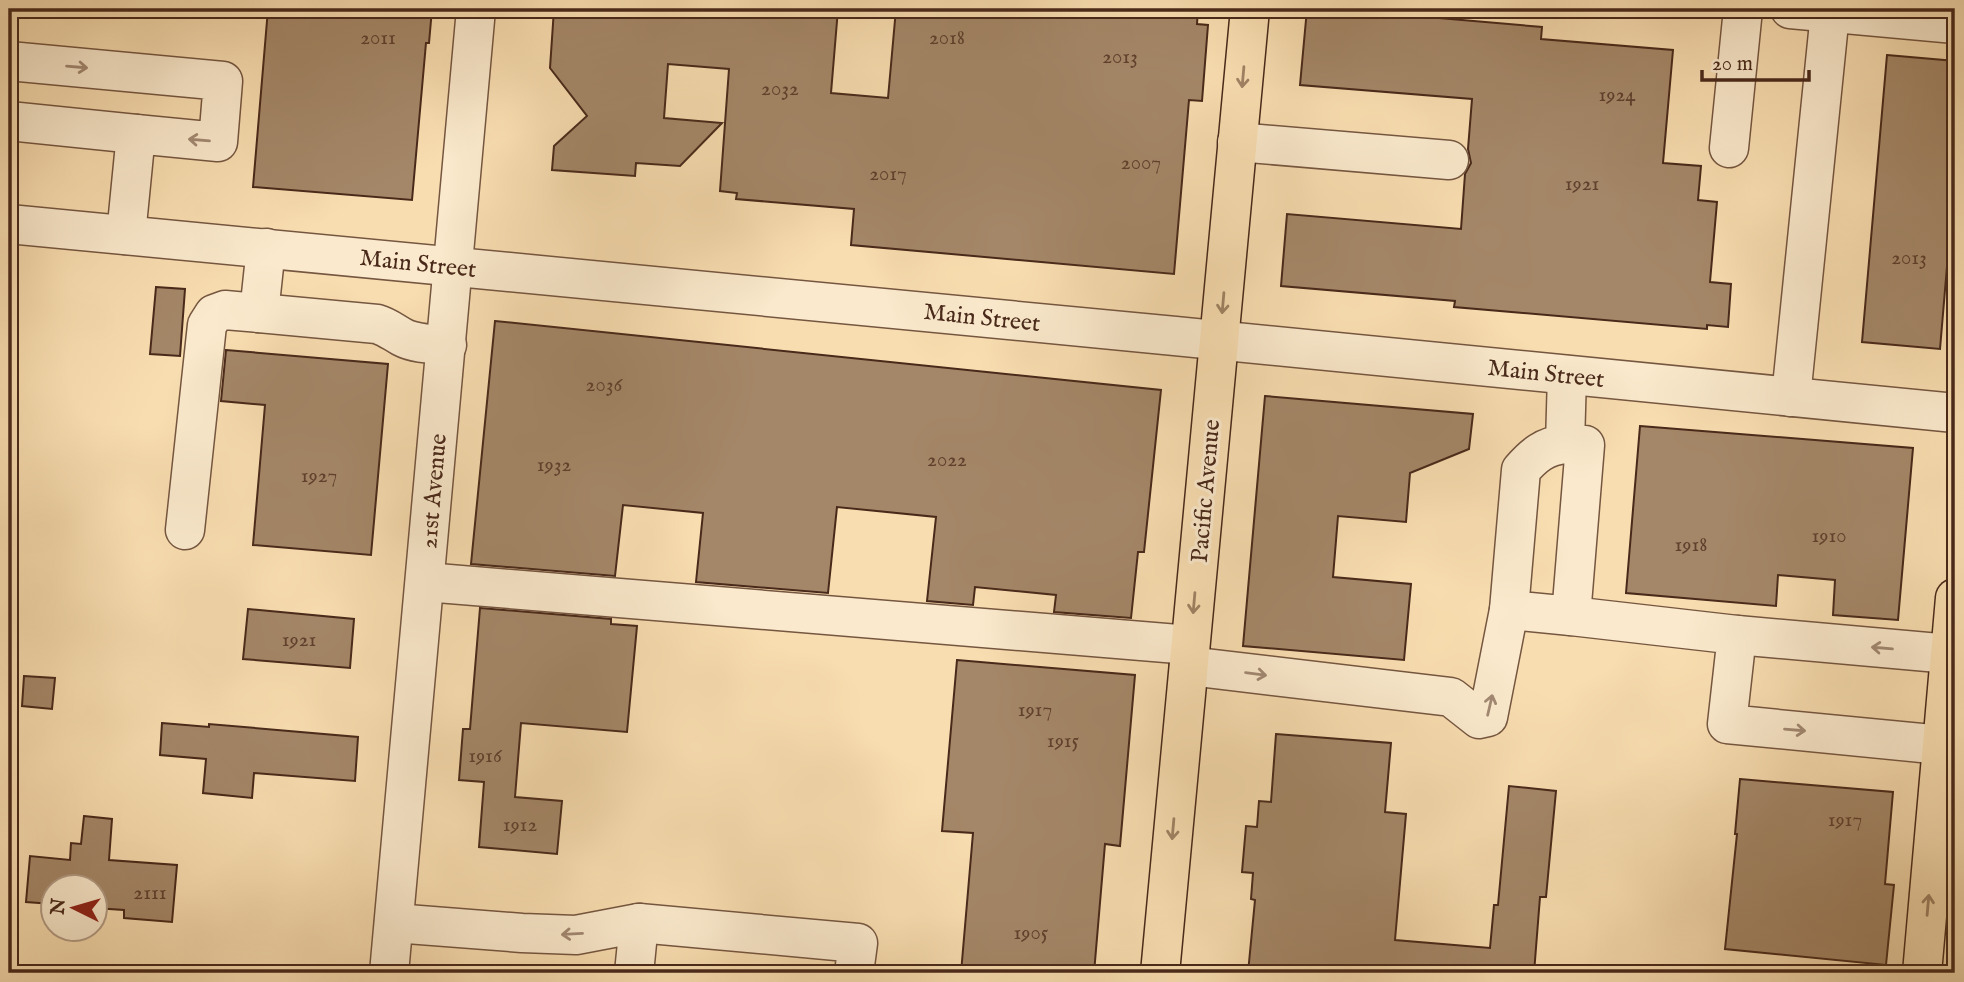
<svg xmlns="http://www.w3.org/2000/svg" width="1964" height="982" font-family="'IM FELL English',serif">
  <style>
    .building { fill: #a48768; stroke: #49291a; stroke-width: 2 }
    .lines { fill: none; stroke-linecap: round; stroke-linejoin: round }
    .minor-casing { stroke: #755640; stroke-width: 41 }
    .major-casing { stroke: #49291a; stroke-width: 41 }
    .minor { stroke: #fae9cc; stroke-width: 38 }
    .major { stroke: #f8ddb0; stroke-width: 38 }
    .oneway { stroke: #a28973 }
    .oneway2 { stroke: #a08365 }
    .labels { text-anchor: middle; stroke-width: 6; stroke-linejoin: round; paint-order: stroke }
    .number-label { font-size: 21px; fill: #60402e }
    .street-label { font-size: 24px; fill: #49291a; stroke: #fae9cc }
  </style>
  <rect width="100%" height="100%" fill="#f8ddb0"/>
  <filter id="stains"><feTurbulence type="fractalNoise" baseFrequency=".00286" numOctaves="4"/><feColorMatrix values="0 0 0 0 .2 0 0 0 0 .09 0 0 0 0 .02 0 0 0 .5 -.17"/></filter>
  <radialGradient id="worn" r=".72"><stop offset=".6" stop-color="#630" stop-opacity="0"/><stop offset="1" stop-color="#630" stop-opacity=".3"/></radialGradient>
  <!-- building -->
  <g class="building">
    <path d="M268 9H432L429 43H426L412 200 253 187Z"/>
    <path d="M554 9H838L831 93 888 98 896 9H1198L1197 24 1208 25 1202 101 1189 100 1174 274 851 245 854 209 736 199 737 193 720 191 729 69 668 64 664 118 722 123 680 166 636 163 635 176 552 170 554 146 587 116 550 68Z"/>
    <path d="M1307 9H1334L1542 27 1541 39 1673 50 1663 163 1701 166 1698 200 1717 202 1710 282 1731 284 1728 327 1707 325V329L1454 307 1455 301 1281 286 1287 214 1461 229 1465 174 1471 163 1468 149 1472 99 1300 85Z"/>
    <path d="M1887 55 1955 61V172L1940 349 1862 342Z"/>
    <path d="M156 287 185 289 180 356 150 354Z"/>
    <path d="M495 321 1161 390 1144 552H1138L1131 618 1054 612 1056 595 975 587 973 605 927 601 936 517 837 507 828 593 696 582 703 513 623 505 615 576 471 564Z"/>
    <path d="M226 350 388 364 371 555 253 545 265 405 221 401Z"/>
    <path d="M1265 396 1473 414 1469 449 1410 473 1406 522 1338 516 1333 577 1411 584 1404 660 1243 646Z"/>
    <path d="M1640 426 1913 448 1898 620 1833 615 1835 580 1778 575 1776 606 1626 593Z"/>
    <path d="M480 608 611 619V624L637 626 627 732 521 723 515 797 562 801 557 854 479 847 484 782 459 780 463 729H470Z"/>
    <path d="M248 609 354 619 350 668 243 659Z"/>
    <path d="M957 660 1135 675 1120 846 1105 844 1094 973H961L973 833 942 831Z"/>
    <path d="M24 676 55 678 52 709 22 706Z"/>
    <path d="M162 723 209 727V724L358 737 355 781 254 773 252 798 203 793 206 759 160 755Z"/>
    <path d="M1276 734 1391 743 1385 812 1406 814 1395 940 1490 948 1494 905H1498L1509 786 1556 791 1546 897H1540L1534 973H1248L1255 900 1251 899 1253 873 1242 872 1246 826 1257 827 1259 801 1271 802Z"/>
    <path d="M1740 779 1893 792 1885 884 1894 885 1886 965 1725 949 1737 834H1735Z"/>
    <path d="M84 816 112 819 109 860 177 865 172 922 124 918V910L94 908V887H52V904L26 902 30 856 70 860 71 843 81 844Z"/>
  </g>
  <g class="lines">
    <!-- minor casing -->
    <g class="minor-casing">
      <g id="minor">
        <path d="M1790 9 1955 24"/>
        <path d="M9 61 223 81 218 142 136 134 126 235"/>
        <path d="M9 121 136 134"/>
        <path d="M1237 142 1449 160"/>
        <path d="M1729 148 1743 9"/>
        <path d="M9 224 1175 336 1955 413"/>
        <path d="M259 313 377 324C387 327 393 332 402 337 415 344 432 344 447 345"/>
        <path d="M1791 397 1830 13"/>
        <path d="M1565 444 1585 445 1571 616 1509 610 1521 470C1534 455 1545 446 1565 444L1567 375"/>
        <path d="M185 530 207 325 214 314 225 310 259 313 266 248"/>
        <path d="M425 582 1190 645"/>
        <path d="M1571 616 1737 635 1727 724 1942 745"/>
        <path d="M1737 635 1950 654"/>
        <path d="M1189 666 1451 697 1479 719 1488 717 1509 610"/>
        <path d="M394 923 522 933 576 935 639 923 858 943 854 973"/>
        <path d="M389 973 476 9"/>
        <path d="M634 973 639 923"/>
      </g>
    </g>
    <!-- major casing -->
    <g class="major-casing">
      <g id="major">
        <path d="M1160 973 1250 9"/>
        <path d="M1922 973 1955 598"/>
      </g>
    </g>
    <!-- minor -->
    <use href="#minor" class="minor"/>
    <!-- major -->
    <use href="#major" class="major"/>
  </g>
  <!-- one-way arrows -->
  <defs><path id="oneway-shaft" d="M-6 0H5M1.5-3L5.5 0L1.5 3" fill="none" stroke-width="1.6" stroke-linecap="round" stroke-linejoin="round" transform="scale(1.75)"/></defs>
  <g class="oneway">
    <use href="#oneway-shaft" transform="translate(77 67) rotate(5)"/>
    <use href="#oneway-shaft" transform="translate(199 140) rotate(-175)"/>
    <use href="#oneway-shaft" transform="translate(1882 648) rotate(-175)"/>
    <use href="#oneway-shaft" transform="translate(1256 674) rotate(7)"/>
    <use href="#oneway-shaft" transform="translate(1490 705) rotate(-77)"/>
    <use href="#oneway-shaft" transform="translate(1795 730) rotate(5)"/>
    <use href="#oneway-shaft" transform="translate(572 934) rotate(177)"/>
  </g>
  <g class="oneway2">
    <use href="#oneway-shaft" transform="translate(1243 77) rotate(95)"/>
    <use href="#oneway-shaft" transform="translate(1223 303) rotate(95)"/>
    <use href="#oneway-shaft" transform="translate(1194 603) rotate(95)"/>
    <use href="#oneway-shaft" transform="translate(1173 829) rotate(95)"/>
    <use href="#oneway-shaft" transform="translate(1928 905) rotate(-85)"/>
  </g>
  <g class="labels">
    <!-- number labels -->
    <g class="number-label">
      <text x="378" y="44">2011</text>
      <text x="947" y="44">2018</text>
      <text x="1120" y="63">2013</text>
      <text x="780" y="95">2032</text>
      <text x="1617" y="101">1924</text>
      <text x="1141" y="169">2007</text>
      <text x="888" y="180">2017</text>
      <text x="1582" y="190">1921</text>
      <text x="1909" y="264">2013</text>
      <text x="604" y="391">2036</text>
      <text x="947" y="466">2022</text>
      <text x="554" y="471">1932</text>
      <text x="319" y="482">1927</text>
      <text x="1829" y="542">1910</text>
      <text x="1691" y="551">1918</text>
      <text x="299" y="646">1921</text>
      <text x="1035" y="716">1917</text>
      <text x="1063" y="747">1915</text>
      <text x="485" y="762">1916</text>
      <text x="1845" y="826">1917</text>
      <text x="520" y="831">1912</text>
      <text x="150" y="899">2111</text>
      <text x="1031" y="939">1905</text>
    </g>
    <!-- street labels -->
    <g class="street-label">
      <text transform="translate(418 263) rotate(6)" y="8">Main Street</text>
      <text transform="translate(982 317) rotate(6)" y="8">Main Street</text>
      <text transform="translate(1546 373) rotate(6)" y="8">Main Street</text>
      <text transform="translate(433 491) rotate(-85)" y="8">21st Avenue</text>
      <text transform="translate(1205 491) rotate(-85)" y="8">Pacific Avenue</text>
    </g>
  </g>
  <!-- margin -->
  <rect width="1964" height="982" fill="none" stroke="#f8ddb0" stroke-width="35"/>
  <rect x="10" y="10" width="1943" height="961" fill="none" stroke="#49291a" stroke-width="3.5"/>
  <rect x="18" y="18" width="1929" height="947" fill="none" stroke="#49291a" stroke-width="2"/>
  <!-- north arrow -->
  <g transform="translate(74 908) rotate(275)"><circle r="33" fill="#fae9cc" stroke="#b39c85" stroke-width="2"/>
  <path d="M0-5L12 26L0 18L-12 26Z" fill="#8f2418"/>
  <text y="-10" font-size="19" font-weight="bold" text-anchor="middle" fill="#49291a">N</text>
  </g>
  <!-- scale -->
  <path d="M1702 70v10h107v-10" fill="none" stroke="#49291a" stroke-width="3.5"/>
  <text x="1712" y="70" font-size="21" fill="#49291a" stroke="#fae9cc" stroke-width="5" paint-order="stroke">20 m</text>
  <rect width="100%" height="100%" filter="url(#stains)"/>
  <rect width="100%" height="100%" fill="url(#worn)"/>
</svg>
